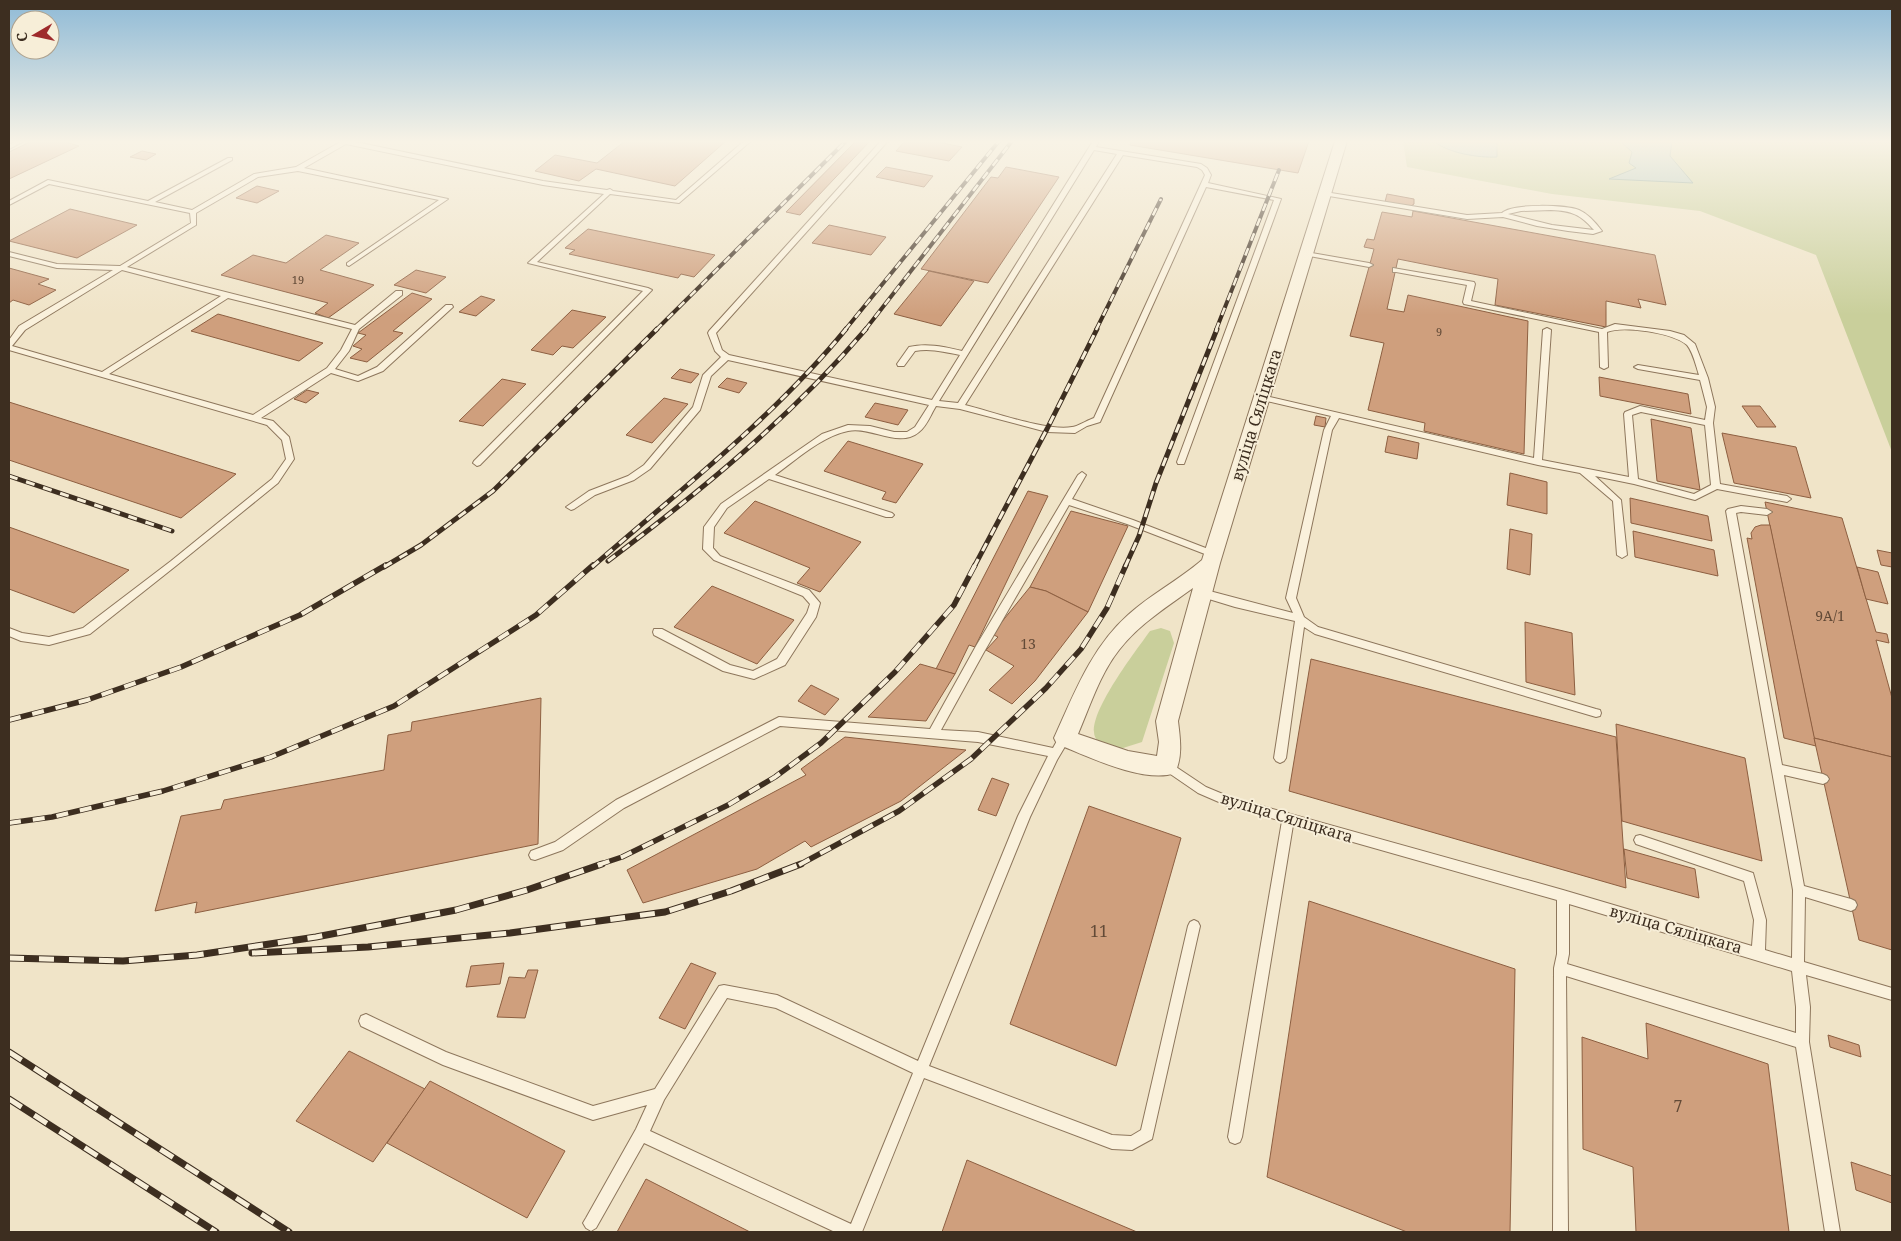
<svg xmlns="http://www.w3.org/2000/svg" width="1901" height="1241" font-family="'Noto Serif',serif">
  <style>
    .green { fill: #c9cf9b }
    .water { fill: #a9c4bc; stroke: #6f938a }
    .building { fill: #cf9f7d; stroke: #8d5f41 }
    .lines { fill: none; stroke-linecap: round; stroke-linejoin: round }
    .service-casing { stroke: #8d765c; stroke-width: 2 }
    .minor-casing { stroke: #8d765c; stroke-width: 2 }
    .service { fill: #faf1dc; fill-rule: evenodd }
    .minor { fill: #faf1dc; fill-rule: evenodd }
    .rail-far3-casing { stroke: #3d2e20; stroke-width: 4 }
    .rail-far2-casing { stroke: #3d2e20; stroke-width: 5 }
    .rail-far1-casing { stroke: #3d2e20; stroke-width: 5.5 }
    .rail-casing { stroke: #3d2e20; stroke-width: 7 }
    .rail-far3 { stroke: #f7eed8; stroke-width: 2.5; stroke-dasharray: 8; stroke-linecap: butt }
    .rail-far2 { stroke: #f7eed8; stroke-width: 3; stroke-dasharray: 9; stroke-linecap: butt }
    .rail-far1 { stroke: #f7eed8; stroke-width: 4; stroke-dasharray: 12; stroke-linecap: butt }
    .rail { stroke: #f7eed8; stroke-width: 5; stroke-dasharray: 15; stroke-linecap: butt }
    .labels { text-anchor: middle; stroke-width: 4; stroke-linejoin: round; paint-order: stroke }
    .far-number-label { font-size: 11px; fill: #624a37 }
    .number-label { font-size: 14px; fill: #624a37 }
    .street-label { font-size: 16px; fill: #3d2e20; stroke: #f7eed8 }
    .near-number-label { font-size: 16px; fill: #624a37 }
  </style>
  <rect width="100%" height="100%" fill="#f0e4c8"/>
  <!-- green -->
  <g class="green">
    <path d="M1403 141H1892V452L1816 255 1700 211 1552 194 1407 167Z"/>
    <path d="M1161 628 1170 631 1174 643 1142 742 1123 748 1107 749C1101 744 1094 740 1094 732 1092 708 1135 652 1150 631Z"/>
  </g>
  <!-- water -->
  <g class="water">
    <path d="M1434 141H1492L1497 144V157C1479 158 1447 153 1434 141Z"/>
    <path d="M1620 141H1672L1670 156 1693 183 1609 179 1636 168 1629 163 1632 152Z"/>
  </g>
  <!-- building -->
  <g class="building">
    <path d="M32 141H62L79 146 9 179V152Z"/>
    <path d="M625 141H726L675 186 596 169 579 181 535 171 555 155 597 163Z"/>
    <path d="M856 141H870L800 215 786 212Z"/>
    <path d="M905 141H933L962 147 949 161 896 151Z"/>
    <path d="M1132 141H1309L1298 173 1130 145Z"/>
    <path d="M142 151 156 154 146 160 130 157Z"/>
    <path d="M886 167 933 176 924 187 876 177Z"/>
    <path d="M1006 167 1059 177 988 283 921 269 991 177 998 178Z"/>
    <path d="M257 186 279 191 257 203 236 198Z"/>
    <path d="M1387 194 1414 199V204L1411 206 1385 202Z"/>
    <path d="M70 209 137 225 77 258 9 241Z"/>
    <path d="M1413 211 1655 255 1666 305 1638 299 1641 308 1606 301V327L1495 305 1498 279 1398 259 1387 309 1404 312 1408 295 1528 321 1524 454 1424 431 1425 423 1368 410 1384 343 1350 336 1374 249 1364 247 1367 239 1374 240 1382 212 1412 217Z"/>
    <path d="M829 225 886 237 871 255 812 243Z"/>
    <path d="M588 229 715 255 694 277 681 274 678 278 569 254 575 250 565 248Z"/>
    <path d="M326 235 359 243 320 270 374 285 328 318 315 313 328 303 221 275 253 255 286 263Z"/>
    <path d="M9 268 49 279 38 284 56 290 29 305 13 300 9 303Z"/>
    <path d="M416 270 446 277 426 293 394 285Z"/>
    <path d="M929 271 974 281 941 326 894 314Z"/>
    <path d="M412 293 432 299 393 331 403 333 367 362 350 358 362 349 353 346 366 335 358 333Z"/>
    <path d="M481 296 495 300 476 316 459 312Z"/>
    <path d="M572 310 606 317 573 348 562 346 553 355 531 350Z"/>
    <path d="M218 314 323 343 299 361 191 331Z"/>
    <path d="M680 369 699 374 691 383 671 378Z"/>
    <path d="M1599 377 1688 394 1691 414 1600 396Z"/>
    <path d="M727 378 747 383 739 393 718 387Z"/>
    <path d="M502 379 526 384 483 426 459 421Z"/>
    <path d="M307 390 319 393 306 403 294 399Z"/>
    <path d="M664 398 688 404 652 443 626 435Z"/>
    <path d="M9 402 236 474 181 518 9 460Z"/>
    <path d="M875 403 908 410 898 425 865 417Z"/>
    <path d="M1742 406H1760L1776 427H1757Z"/>
    <path d="M1316 416 1326 418 1325 427 1314 425Z"/>
    <path d="M1651 419 1691 428 1700 490 1657 481Z"/>
    <path d="M1722 433 1796 447 1811 498 1734 483Z"/>
    <path d="M1388 436 1419 443 1417 459 1385 452Z"/>
    <path d="M848 441 923 464 896 503 882 499 886 492 824 471Z"/>
    <path d="M1510 473 1547 482V514L1507 505Z"/>
    <path d="M1028 491 1048 496 975 647 969 645 955 674 936 669Z"/>
    <path d="M1630 498 1708 516 1712 541 1631 523Z"/>
    <path d="M755 501 861 542 820 592 797 583 810 568 724 533Z"/>
    <path d="M1765 502 1842 518 1876 632 1887 634 1889 643 1876 640 1892 698V757L1814 738Z"/>
    <path d="M1071 511 1128 526 1088 612 1046 591 1030 587Z"/>
    <path d="M1761 525H1770L1816 746 1784 738 1747 538 1752 539 1751 533 1755 527Z"/>
    <path d="M9 527 129 570 74 613 9 589Z"/>
    <path d="M1510 529 1532 534 1530 575 1507 569Z"/>
    <path d="M1633 531 1714 550 1718 576 1635 557Z"/>
    <path d="M1877 550 1892 553V567L1881 565Z"/>
    <path d="M1857 567 1878 572 1888 604 1866 599Z"/>
    <path d="M712 586 794 620 757 664 674 627Z"/>
    <path d="M1030 587 1046 591 1088 612 1035 681 1012 704 989 690 1014 666 986 650 998 637 992 634Z"/>
    <path d="M1525 622 1572 633 1575 695 1526 682Z"/>
    <path d="M1311 659 1616 737 1626 888 1289 791Z"/>
    <path d="M920 664 955 674 926 721 868 717Z"/>
    <path d="M811 685 839 699 825 715 798 701Z"/>
    <path d="M541 698 538 844 195 913 197 902 155 911 181 816 221 809 224 800 384 770 388 735 411 731 412 722Z"/>
    <path d="M1616 724 1745 758 1762 861 1622 821Z"/>
    <path d="M845 737 966 750 901 801 811 847 805 841 757 869 643 903 627 870 806 775 801 769Z"/>
    <path d="M1814 738 1892 757V950L1859 940Z"/>
    <path d="M992 778 1009 784 996 816 978 810Z"/>
    <path d="M1089 806 1181 838 1116 1066 1010 1024Z"/>
    <path d="M1624 849 1695 869 1699 898 1627 878Z"/>
    <path d="M1309 901 1515 969 1510 1232H1407L1267 1177Z"/>
    <path d="M504 963 500 984 466 987 471 966Z"/>
    <path d="M691 963 716 973 685 1029 659 1018Z"/>
    <path d="M528 970H538L525 1018 497 1017 509 977 525 978Z"/>
    <path d="M1646 1023 1768 1064 1789 1232H1636L1633 1167 1583 1149 1582 1037 1648 1059Z"/>
    <path d="M1828 1035 1859 1045 1861 1057 1830 1047Z"/>
    <path d="M349 1051 425 1089 373 1162 296 1121Z"/>
    <path d="M430 1081 565 1151 527 1218 387 1143Z"/>
    <path d="M967 1160 1137 1232H942Z"/>
    <path d="M1851 1162 1892 1176V1203L1856 1190Z"/>
    <path d="M646 1179 750 1232H617Z"/>
  </g>
  <g class="lines">
    <!-- service casing -->
    <g class="service-casing">
      <g id="service">
        <path d="M15 141H24L9 149V145Z"/>
        <path d="M342 141H351L543 181 607 190 610 189 613 191 676 200 744 141H751L679 203 610 194 537 262 648 288 652 290 480 465 477 466 473 463 474 461 643 291 528 263 604 194 543 185 346 144 304 168 448 199 349 266 347 265V263L439 200 298 171 258 177 196 213V225L127 267 355 325 396 291H402V295L359 329 349 351 335 369 358 376 377 367 446 305H452L453 307 383 371 358 381 331 373 261 418 273 421 289 437 294 459 278 483 177 565 90 634 49 645 21 641 9 636V628L22 633 49 637 83 628 171 561 272 479 286 459 282 440 267 425 9 350V340L19 326 113 270 57 268 9 256V252L57 264 120 266 191 223 190 213 49 184 11 204 9 205V201L48 180 148 201 228 158H232V160L155 202 192 210 254 174 296 167ZM122 270 221 296 102 372 12 346 25 330ZM228 298 352 329 341 350 327 368 253 415 109 374Z"/>
        <path d="M881 141H888L716 333 722 350 729 355 932 400 960 355C945 352 930 348 915 351L904 366H898L897 364 909 347C928 343 944 347 962 351L1093 141H1099L1096 147 1201 164 1207 168 1211 175 1208 183 1281 199 1184 464H1178L1177 462 1274 200 1206 187 1100 422 1087 426 1075 433 1047 432 960 409 936 406C931 414 927 426 919 432 899 449 871 426 848 431 822 436 796 460 775 475L892 513 894 515 892 517H886L769 479 727 508 714 527 713 548 720 556 809 590 820 603 816 617 785 665 754 679 723 671 654 635 653 632 654 629H662L730 665 753 671 777 659 807 613 810 604 803 596 714 560 703 549 704 527 721 504 822 434 848 425 870 426 894 432H907L915 427 929 405 728 360 711 376 700 410 650 469 634 480 595 495 574 509 571 510 566 507 589 491 628 476 644 465 693 407 703 375 721 357 715 351 708 333 709 331ZM1094 150 1117 154 958 403 939 401ZM1123 155 1197 167 1202 170 1205 175 1094 418C1088 420 1076 427 1072 427 1048 432 990 411 965 405Z"/>
        <path d="M1325 192 1467 215 1502 213C1512 203 1566 205 1579 210 1588 214 1596 223 1602 231L1593 234 1568 231 1537 226 1503 217 1467 219 1323 195V193ZM1551 210C1572 211 1580 214 1594 230L1552 225 1508 214 1521 211Z"/>
        <path d="M1306 252 1369 263 1373 265 1369 267 1304 255 1303 254Z"/>
        <path d="M1393 268 1474 282 1475 284 1471 301 1602 329 1615 324 1670 331 1684 335 1695 344 1708 378 1715 407 1713 423 1720 484 1787 496 1791 499 1787 502 1717 489 1695 500 1634 484 1595 476 1621 500 1627 555 1622 558 1617 555 1613 501 1580 473 1538 465 1339 418 1332 430 1296 598 1304 617 1318 627 1596 709 1600 710 1601 713 1600 716 1596 717 1315 634 1304 627 1286 758 1284 761 1280 763 1276 761 1274 758 1295 621 1235 607 1199 596 1197 593 1202 589 1293 613 1286 598 1324 430 1331 416 1258 399V395H1261L1534 458 1543 330 1547 328 1551 330 1542 460 1629 477 1624 414 1625 412 1640 406 1705 420 1707 407 1700 380 1638 369 1634 367 1638 365 1699 375C1696 366 1693 352 1687 345 1674 333 1623 325 1607 332L1608 367 1604 369 1600 367 1599 332 1464 304 1463 302 1467 285 1396 272H1393ZM1641 412 1705 425 1711 485 1694 494 1638 479 1632 415Z"/>
        <path d="M1082 472 1086 475 1072 499 1133 520 1216 552 1218 554 1213 557 1210 556 1127 524 1069 505 984 652 941 730 978 732 1053 748C1057 741 1060 732 1069 735L1070 738 1057 760 1030 817 929 1066 1112 1135 1131 1136 1141 1130 1188 926 1190 922 1194 920 1198 922 1200 926 1152 1139 1132 1150 1112 1149 924 1078 862 1232H835L644 1143 596 1228 591 1231 586 1228 583 1223 586 1218 636 1129 647 1105 593 1120 443 1065 361 1026 359 1021 361 1016 366 1014 446 1052 593 1106 655 1089 719 986 724 985 777 995 918 1061 1018 816 1048 756 978 742 780 726 624 808 563 850 535 860 531 859 529 855 531 851 555 842 616 800 779 717 930 729 976 646 1078 475ZM727 998 776 1008 913 1073 851 1224 650 1131 664 1100Z"/>
        <path d="M1741 506 1767 509 1772 512 1767 515 1741 512 1736 513 1782 765 1823 774 1827 776 1829 779 1827 782 1823 784 1784 775 1804 886 1851 899 1855 901 1857 905 1855 909 1851 911 1805 897 1804 962 1892 988V1000L1806 975 1810 1007 1809 1042 1840 1232H1825L1796 1047 1566 976 1568 1232H1553L1554 968 1557 954V900L1293 825 1242 1137 1240 1142 1235 1144 1230 1142 1228 1137 1282 821 1228 806 1198 793 1163 769 1161 766 1163 763 1167 761 1206 787 1230 797 1563 890 1752 946 1754 920 1744 881 1636 844 1634 840 1636 836 1640 835 1753 873 1766 920 1765 950 1792 958 1793 890 1726 511 1728 509ZM1569 904 1792 971 1796 1007V1033L1567 964 1569 954Z"/>
      </g>
    </g>
    <!-- minor casing -->
    <g class="minor-casing">
      <path id="minor" d="M1335 141H1347L1220 563 1178 721C1180 738 1183 756 1175 773 1144 784 1087 756 1057 744L1054 738C1074 694 1091 648 1128 615 1151 594 1179 580 1202 560ZM1193 588 1156 721 1159 742 1157 756 1128 751 1078 734C1090 706 1100 674 1119 650 1139 624 1167 607 1193 588Z"/>
    </g>
    <!-- service -->
    <use href="#service" class="service"/>
    <!-- minor -->
    <use href="#minor" class="minor"/>
    <!-- rail-far3 casing -->
    <g class="rail-far3-casing">
      <g id="rail-far3">
        <path d="M656 330 846 141"/>
        <path d="M845 330 999 141"/>
        <path d="M865 330 1012 141"/>
        <path d="M1096 330 1161 199"/>
        <path d="M1216 330 1279 170"/>
      </g>
    </g>
    <!-- rail-far2 casing -->
    <g class="rail-far2-casing">
      <g id="rail-far2">
        <path d="M9 476 172 531"/>
        <path d="M608 561C701 491 790 418 866 329"/>
        <path d="M384 567 421 545 493 491 657 329"/>
        <path d="M592 567C679 491 773 418 846 329"/>
        <path d="M974 567 1047 429 1097 329"/>
        <path d="M1125 567 1139 536 1156 483 1217 329"/>
      </g>
    </g>
    <!-- rail-far1 casing -->
    <g class="rail-far1-casing">
      <g id="rail-far1">
        <path d="M9 720 87 700 181 667 300 615 386 565"/>
        <path d="M9 823 52 817 163 791 271 757 394 706 536 615 593 565"/>
        <path d="M598 865 622 857 728 805 775 777 821 743 895 672 954 605 975 565"/>
        <path d="M799 865 899 811 971 759 1046 688 1081 649 1107 608 1126 565"/>
      </g>
    </g>
    <!-- rail casing -->
    <g class="rail-casing">
      <g id="rail">
        <path d="M252 953 368 947 510 933 665 912 731 891 801 864"/>
        <path d="M9 958 123 961 197 955 316 937 456 910 527 890 602 864"/>
        <path d="M9 1052 289 1232"/>
        <path d="M9 1099 216 1232"/>
      </g>
    </g>
    <!-- rail-far3 -->
    <use href="#rail-far3" class="rail-far3"/>
    <!-- rail-far2 -->
    <use href="#rail-far2" class="rail-far2"/>
    <!-- rail-far1 -->
    <use href="#rail-far1" class="rail-far1"/>
    <!-- rail -->
    <use href="#rail" class="rail"/>
  </g>
  <!-- sky -->
  <linearGradient id="sky" x2="0" y2="1"><stop stop-color="#8fbad6"/><stop offset="0.45" stop-color="#f8f3e6"/><stop offset="1" stop-color="#f8f3e6" stop-opacity="0"/></linearGradient>
  <rect width="1901" height="315" fill="url(#sky)"/>
  <g class="labels">
    <!-- far-number labels -->
    <g class="far-number-label">
      <text x="298" y="284">19</text>
      <text x="1439" y="336">9</text>
    </g>
    <!-- number labels -->
    <g class="number-label">
      <text x="1830" y="621">9А/1</text>
      <text x="1028" y="649">13</text>
    </g>
    <!-- street labels -->
    <g class="street-label">
      <text transform="translate(1256 415) rotate(-73)" y="6">вуліца Сяліцкага</text>
      <text transform="translate(1287 817) rotate(17)" y="6">вуліца Сяліцкага</text>
      <text transform="translate(1676 929) rotate(16)" y="6">вуліца Сяліцкага</text>
    </g>
    <!-- near-number labels -->
    <g class="near-number-label">
      <text x="1099" y="937">11</text>
      <text x="1678" y="1112">7</text>
    </g>
  </g>
  <!-- border -->
  <rect width="1901" height="1241" fill="none" stroke="#3d2e20" stroke-width="20"/>
  <!-- north arrow -->
  <g transform="translate(35 35) rotate(261)"><circle r="24" fill="#f7eed8" stroke="#ada18e"/>
  <path d="M0-4L9 19L0 12L-9 19Z" fill="#9e2a2b"/>
  <text y="-8" font-size="14" font-weight="bold" text-anchor="middle" fill="#3d2e20">С</text>
  </g>
</svg>
